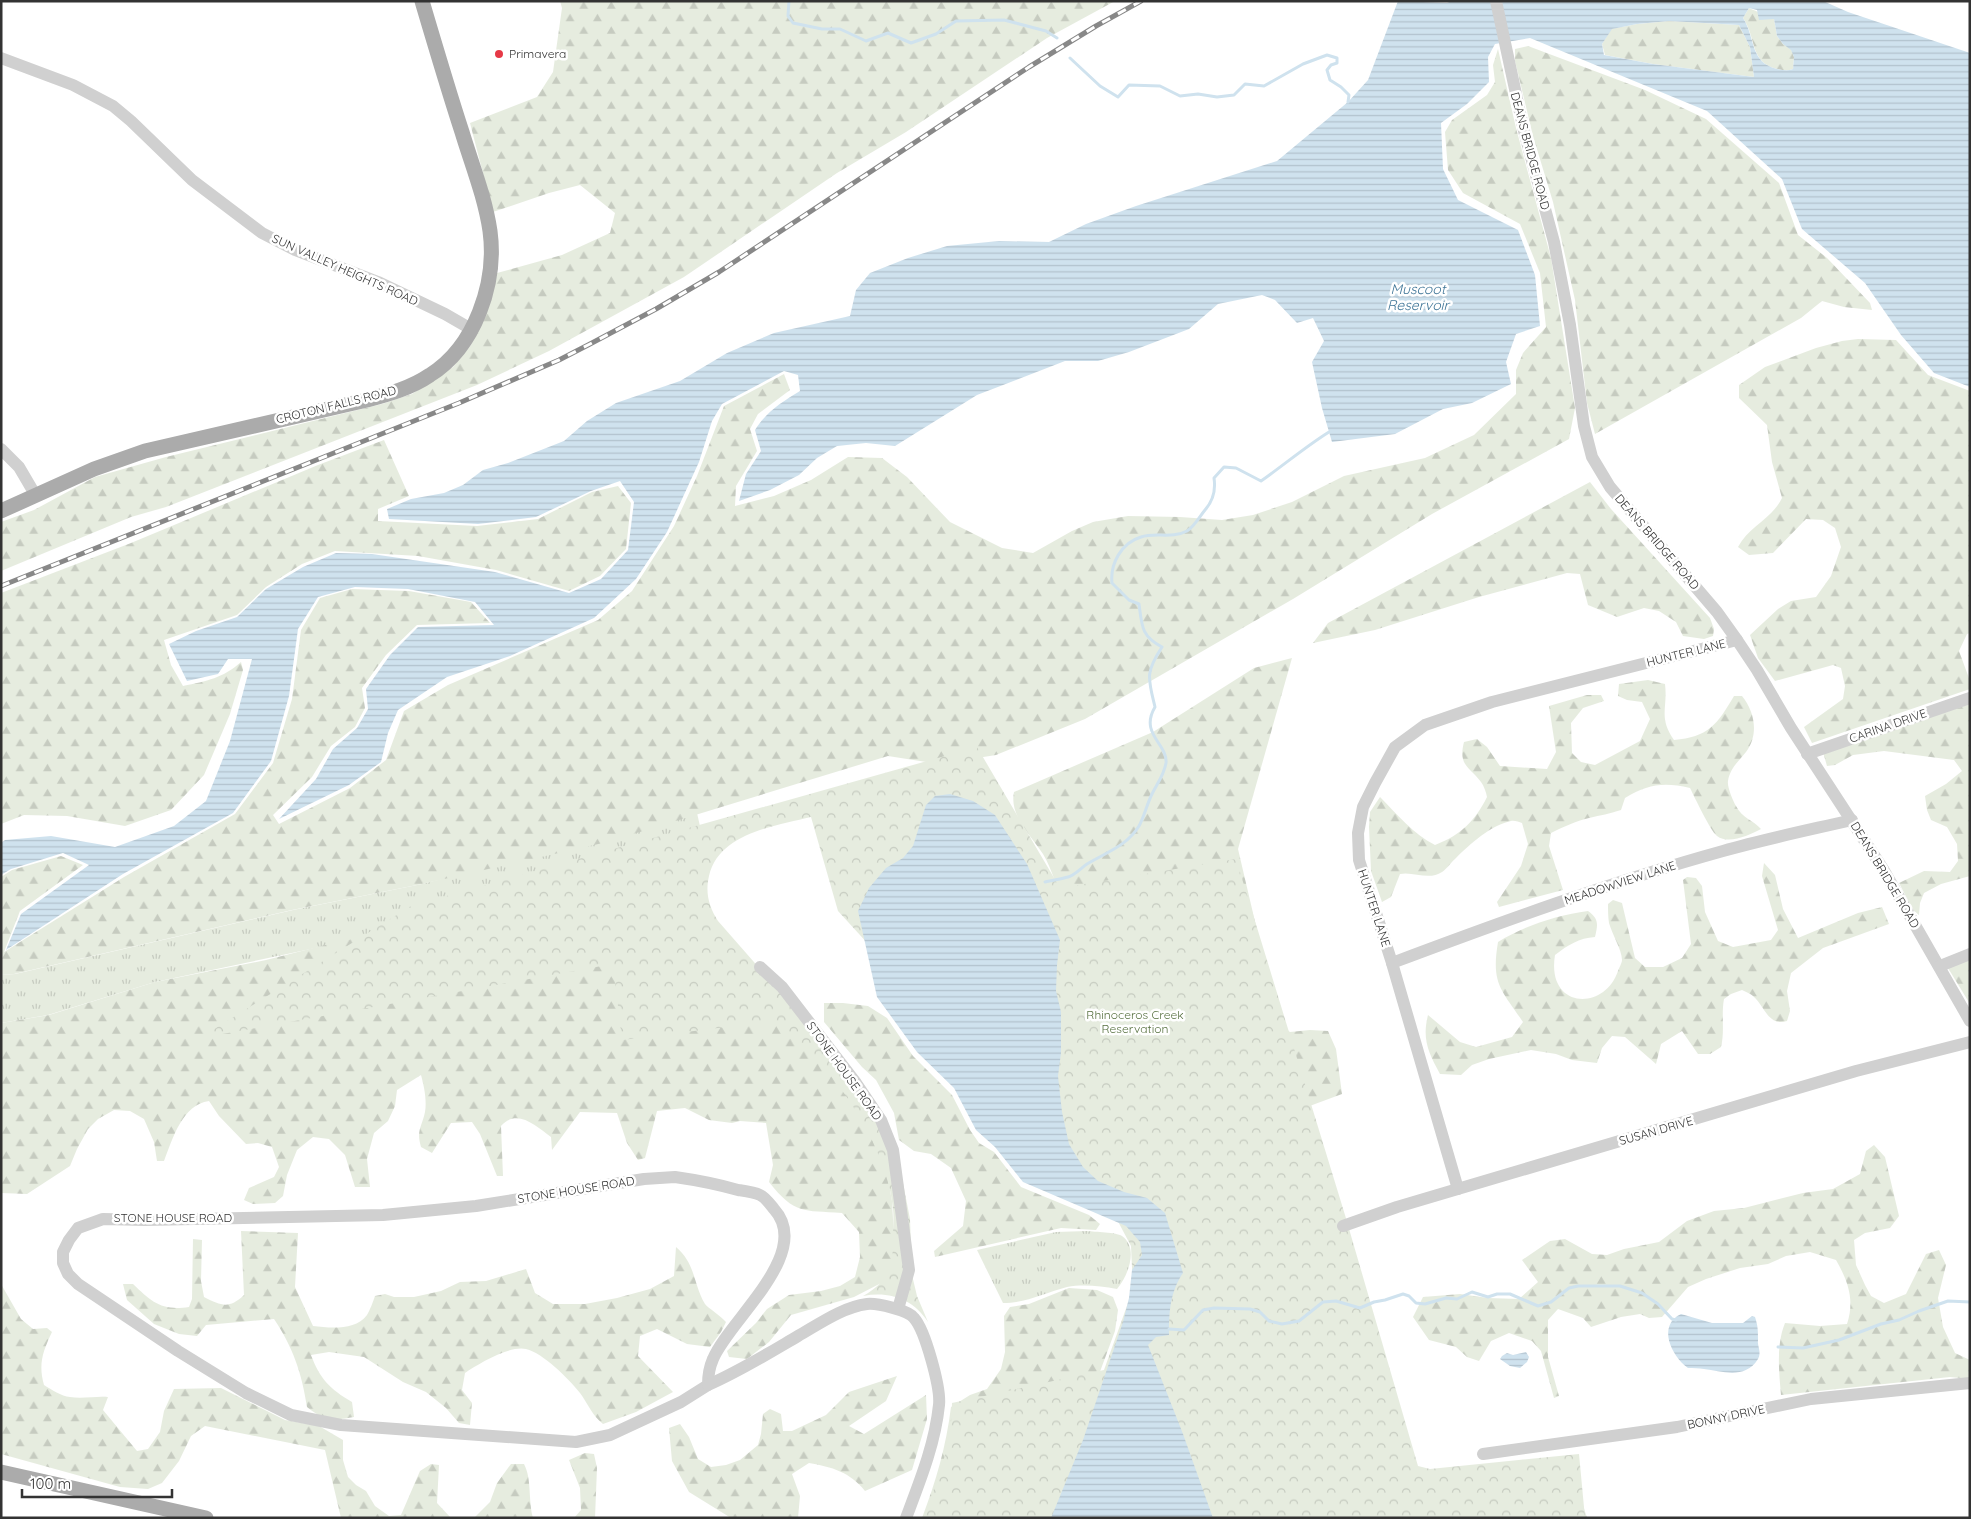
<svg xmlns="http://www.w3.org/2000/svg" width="1971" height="1519" font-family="Quicksand,sans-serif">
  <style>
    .grass { fill: url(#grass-tufts) }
    .forest { fill: url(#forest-firs) }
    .park { fill: url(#park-crowns) }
    .water { fill: url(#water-rules); fill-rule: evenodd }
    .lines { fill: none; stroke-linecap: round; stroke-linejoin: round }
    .stream { stroke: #cfe2ee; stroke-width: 3 }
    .minor { stroke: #d0d0d0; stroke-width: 12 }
    .major { stroke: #ababab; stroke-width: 15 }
    .rail-casing { stroke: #888; stroke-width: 5 }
    .rail { stroke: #fff; stroke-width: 3; stroke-dasharray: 9; stroke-linecap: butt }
    .poi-dot { fill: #e63946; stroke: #fff; stroke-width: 2 }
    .labels { text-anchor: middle; stroke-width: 5; stroke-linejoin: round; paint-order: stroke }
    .poi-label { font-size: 12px; fill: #333; stroke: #fff; text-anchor: start }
    .street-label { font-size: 12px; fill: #333; stroke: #fff }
    .park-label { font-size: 12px; fill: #56703f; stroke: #fff }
    .water-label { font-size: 14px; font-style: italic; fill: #3f7597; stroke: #fff }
  </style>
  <defs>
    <pattern id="grass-tufts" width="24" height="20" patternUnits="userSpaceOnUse" patternTransform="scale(1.25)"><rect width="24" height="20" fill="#e6ecdf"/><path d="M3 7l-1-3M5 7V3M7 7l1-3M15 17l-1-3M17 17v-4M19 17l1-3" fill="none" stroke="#c6cbc0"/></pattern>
    <pattern id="forest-firs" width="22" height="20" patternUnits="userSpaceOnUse" patternTransform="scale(1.25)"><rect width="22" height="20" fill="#e6ecdf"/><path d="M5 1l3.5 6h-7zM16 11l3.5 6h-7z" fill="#c6cbc0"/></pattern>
    <pattern id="park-crowns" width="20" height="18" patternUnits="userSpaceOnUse" patternTransform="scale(1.25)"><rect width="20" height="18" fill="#e6ecdf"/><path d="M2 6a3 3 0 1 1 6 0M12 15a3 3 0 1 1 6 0" fill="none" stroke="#c6cbc0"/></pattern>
    <pattern id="water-rules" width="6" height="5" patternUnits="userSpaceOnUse" patternTransform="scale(1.25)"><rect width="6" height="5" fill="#cfe2ee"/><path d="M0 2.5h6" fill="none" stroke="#b2c2cd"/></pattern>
  </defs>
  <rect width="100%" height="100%" fill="#fff"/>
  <!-- grass -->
  <g class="grass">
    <path d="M697 813 704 844 415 927 155 982 48 1015 1 1023V975L15 974 293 910 422 884Z"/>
    <path d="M1087 1231C1095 1232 1116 1232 1122 1236 1139 1248 1128 1276 1117 1289 1100 1286 1083 1284 1067 1287 1044 1293 1027 1303 1003 1303L977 1250 1056 1232Z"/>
  </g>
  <!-- forest -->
  <g class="forest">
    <path d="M560 1H1115L1047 38 906 132 837 173 684 277 549 351 477 385 166 507 131 517 1 571V522L34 510 95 477 166 457 382 404 412 394 453 367 471 345 492 294 497 273 562 255 610 233 615 213 580 185 549 193 493 212 470 123 537 97 553 72 562 8Z"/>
    <path d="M1749 8 1774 19 1777 36 1783 44 1791 49 1794 57 1793 69C1788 71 1783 70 1777 69 1749 62 1757 38 1743 18Z"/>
    <path d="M1669 21 1739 25 1750 47 1754 77 1653 64 1605 55 1602 44 1611 29 1637 24Z"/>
    <path d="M1528 46 1645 90 1706 119 1779 183 1798 235 1827 258 1870 303 1872 310 1844 307 1822 301 1801 318 1595 434 1587 403 1575 300 1553 202 1533 136 1515 61V49Z"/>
    <path d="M1498 49 1516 128 1551 258 1575 408 1569 439 1432 514 1293 599 1085 719 996 755 939 764 888 756 607 842 422 884 292 910 14 974 1 975V877L12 870 61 856 83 865 20 911 4 952 124 877 235 814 273 763 292 699 301 630 320 598 352 589 409 591 471 602 490 623 417 625 386 655 362 688 365 708 355 727 331 746 312 777 273 815 279 824 350 788 386 760 404 711 448 685 598 620 632 591 674 526 697 476 724 406 784 374 790 390 758 414 750 429 757 451 736 486 735 506 774 496 811 480 848 457 882 458 907 477 950 522 1002 548 1033 553 1072 531 1093 522 1128 516 1180 517 1222 520 1253 515 1292 502 1344 476 1425 458 1474 435 1516 394V370L1523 353 1546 327 1540 273 1520 224 1463 193 1448 170 1445 132 1452 120 1487 95 1495 82 1493 65Z"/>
    <path d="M1858 339 1896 340 1928 375 1970 391V633L1967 634 1959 651 1970 681V689L1812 743 1804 727 1843 699 1845 686 1841 668 1833 665 1775 681 1758 658 1750 635 1778 609 1791 601 1816 597 1831 576 1841 547 1835 528 1823 520 1806 519 1773 553 1749 555 1738 547C1749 526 1772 519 1782 498L1772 462 1767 425 1739 398V385L1765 367 1816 348 1842 341Z"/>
    <path d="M384 440 409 496 378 509V521L477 526 538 519 592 492 618 486 631 503 626 549 600 576 569 591 496 570 418 556 335 551 302 564 266 587 237 615 164 640 171 665 183 686C207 681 223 678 241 662L243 670 230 714 204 775 171 810 125 826 67 816 24 815 1 824V593L131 543 318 465Z"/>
    <path d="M1590 482 1611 509 1710 618 1714 629 1713 636 1704 639 1683 636 1676 622 1659 611 1644 608 1617 617 1588 605 1580 574 1567 573 1479 597 1375 630 1313 643 1328 623Z"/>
    <path d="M1292 658 1238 849 1260 943 1282 1026 1290 1032 1310 1030 1328 1031 1336 1049 1342 1094 1307 1107 1407 1469 1581 1499 1587 1518H1216L1064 906C1057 889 1052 869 1043 854 1031 835 1009 816 1014 792L1153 732 1254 668Z"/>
    <path d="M1648 680 1665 684C1668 708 1658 717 1674 740 1708 737 1717 725 1734 696H1742C1755 712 1759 735 1746 752 1739 761 1730 768 1728 781 1727 787 1733 801 1736 806 1742 818 1753 820 1761 829 1749 835 1729 845 1717 836 1710 830 1695 798 1690 788 1664 782 1648 784 1625 798L1621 810C1609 814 1601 815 1589 818 1576 821 1563 827 1551 833L1549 846 1563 890 1499 907 1497 902 1521 866 1528 844 1522 823C1519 822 1514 820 1511 821 1491 825 1470 844 1456 858 1451 862 1447 869 1442 872 1429 881 1413 871 1400 874L1391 897 1382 902 1371 871 1369 827 1370 812 1380 797C1397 814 1413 834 1435 845 1461 835 1475 821 1487 797 1486 792 1484 786 1481 782 1469 766 1458 766 1464 742L1477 739 1487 747 1500 766 1547 769 1556 752 1549 706 1587 695H1601L1604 701 1583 708 1571 723 1572 753 1581 762 1595 765 1640 741 1650 719 1642 702 1627 700 1618 696 1619 684Z"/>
    <path d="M1970 704V876L1941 884 1924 893 1920 903 1919 915 1913 910 1899 883 1924 871 1950 872 1958 861 1957 844 1947 827 1931 820 1927 810 1925 796 1946 784 1962 771 1954 760 1884 751 1853 755 1835 765 1827 766 1823 752Z"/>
    <path d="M1764 863 1775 875 1783 909 1798 938 1858 913 1882 907 1889 924 1823 948 1791 973 1787 991 1790 1011 1787 1021C1768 1027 1765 1006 1753 996 1751 994 1746 992 1742 990L1731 994 1724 999C1721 1015 1725 1031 1721 1047L1710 1054H1698L1682 1031 1661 1044 1656 1064 1625 1037 1612 1036 1602 1048 1597 1063 1572 1060 1556 1054 1531 1050 1489 1059 1472 1065 1461 1075 1440 1074C1428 1052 1422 1039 1428 1015L1460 1042 1476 1047 1512 1037 1523 1022C1501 989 1491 984 1498 942 1524 926 1557 915 1588 911 1599 919 1598 924 1595 937 1579 938 1568 945 1555 955 1546 1009 1604 1012 1618 971 1619 968 1622 963 1622 960 1622 950 1612 934 1609 923 1608 917 1608 910 1608 904L1613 900 1622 903 1635 958 1645 967H1663L1682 958 1691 944 1683 880 1687 877 1696 878 1702 886 1705 912 1718 941 1733 947 1771 940 1778 930 1762 876Z"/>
    <path d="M538 907 792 1014 882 1147 892 1201 895 1255 889 1279 854 1297 791 1315 769 1342 747 1359 729 1357 727 1351 756 1323 767 1309 789 1295 821 1291 840 1286 855 1277 860 1257 859 1232 842 1213C803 1210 795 1215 769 1182L773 1165 766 1123 740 1121 732 1123 709 1120 685 1108 657 1111 645 1158 638 1160 627 1143 617 1113 580 1112 552 1150 551 1137C536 1126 517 1108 501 1126L503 1176H497L480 1134 472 1122 451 1123 432 1153 421 1147C416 1130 422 1127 425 1112 427 1100 424 1086 421 1075L397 1090 395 1106 388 1121 374 1133 367 1159 370 1187H355L345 1155 329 1139 313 1137 297 1150 287 1175 283 1196 275 1203 253 1204 244 1200 249 1188 274 1177 279 1167 272 1147 258 1143 246 1144 219 1116 209 1101C182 1105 173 1138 164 1161H157L154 1142 144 1119 130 1111 114 1110 98 1119 88 1129 77 1149 70 1166 27 1194 1 1193V1023L49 1015 155 982 266 960 337 942 442 922Z"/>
    <path d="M1970 959V1004L1948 968Z"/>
    <path d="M824 1003H843L868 1006 887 1018 913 1056 952 1095 970 1130 979 1143 994 1152 1021 1187 1089 1215 1100 1224 1096 1230 1061 1228 935 1257 934 1251 963 1226 966 1201 951 1168 931 1154 914 1151 899 1140 894 1113 876 1080 862 1067 824 1022Z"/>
    <path d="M1874 1145 1885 1157 1899 1216 1890 1228 1865 1233 1854 1240 1856 1265 1865 1285 1871 1296 1884 1303 1906 1294 1926 1254 1939 1250 1946 1265 1938 1298 1943 1327 1955 1353 1970 1360V1379L1950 1377 1781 1395C1779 1372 1776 1345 1785 1323L1820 1326 1847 1324C1855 1300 1848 1281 1836 1260L1810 1252 1786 1256 1768 1264 1740 1268 1706 1279 1688 1287 1662 1317 1649 1318 1640 1314 1621 1317 1591 1327 1583 1318 1558 1309 1548 1320V1357L1559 1396 1554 1398 1541 1351 1532 1341 1509 1333 1491 1341 1479 1361 1467 1357 1456 1347 1429 1340 1413 1317 1423 1297 1460 1294 1488 1298 1519 1299 1538 1282 1522 1260 1550 1241 1565 1239 1592 1254 1607 1255 1624 1249 1659 1242 1687 1221 1714 1211 1744 1208 1803 1193 1833 1189 1860 1174 1866 1151Z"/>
    <path d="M241 1231 298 1233 295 1287 313 1326C330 1328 355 1331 367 1315 370 1310 373 1302 375 1296L385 1294 394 1297H414L441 1291 460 1282 486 1281 526 1269 535 1293 553 1304H585L617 1298 650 1289 674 1276 676 1247C696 1264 693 1284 705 1304 708 1308 721 1316 726 1322L721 1332 710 1347 687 1344 657 1329 640 1336 638 1356 673 1392 636 1412 603 1424C592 1415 588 1404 580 1393 569 1379 543 1353 526 1349 510 1345 478 1364 465 1373L462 1390 472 1403 470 1425 459 1423 446 1408 426 1392 403 1382 364 1357 329 1352 311 1355C320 1379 330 1389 352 1402L354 1417C335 1421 322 1420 307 1407 302 1374 293 1347 274 1319L206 1325 197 1336 179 1334 154 1324 127 1300 123 1284H133C152 1302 161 1311 189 1307L192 1299 193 1239 202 1240 201 1281 204 1297C222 1306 229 1309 244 1295Z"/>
    <path d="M1 1284 21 1319 33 1329 47 1328 52 1332C43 1351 38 1364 44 1385 52 1390 61 1396 70 1397 82 1399 96 1396 108 1397L103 1410 137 1451 148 1449 160 1432 164 1411 174 1389 221 1388 285 1420 319 1426 343 1440V1460L348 1477 356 1485 366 1491 375 1506 389 1516 401 1515 420 1471 431 1464 439 1465 437 1503 451 1518H341L325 1450 205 1426 191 1436 179 1461 162 1483 148 1489 120 1487 1 1454Z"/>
    <path d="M1069 1288 1097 1290 1113 1297 1118 1310 1115 1331 1046 1518H922C936 1481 946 1447 951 1407L970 1395 987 1389 1001 1369 1005 1352 1004 1316 1010 1307 1029 1304Z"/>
    <path d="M897 1376 886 1401 849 1426 864 1434 926 1395 927 1419 912 1470 865 1491C850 1472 832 1467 809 1463L792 1474 800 1496 798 1518H731L689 1492 672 1461 669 1428 680 1424 689 1437 698 1459 711 1467 726 1465 740 1460 758 1445 761 1434 763 1414 770 1409 781 1414 783 1431H792L826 1415 849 1392Z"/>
    <path d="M585 1453 594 1454 597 1468 595 1518H574L581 1510 580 1488 569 1460Z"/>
    <path d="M511 1464H524C532 1479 528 1500 533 1518H474L490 1502 497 1483Z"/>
  </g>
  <!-- park -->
  <path class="park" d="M977 747 1060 888 1236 859 1345 1215 1418 1466 1430 1469 1579 1454 1585 1518H923C938 1479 952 1446 952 1403L1104 1370 1133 1289 1131 1246 1113 1212 838 911 811 817C775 826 719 833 709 876 705 893 709 907 718 921L826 1044 865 1094 903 1183 910 1219 912 1275 917 1296 928 1322C913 1299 890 1291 863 1296 889 1282 894 1263 893 1235 893 1227 894 1218 893 1209 889 1162 856 1104 825 1069 810 1052 792 1037 775 1021L622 1040 613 964 200 1038 411 906Z"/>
  <!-- water -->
  <g class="water">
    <path d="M1398 1 1447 3 1452 1H1823L1848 12 1970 53V387L1934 373 1901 335 1865 283 1802 229 1782 179 1707 111 1530 38 1495 44 1488 57 1489 82 1467 104 1441 123 1443 169 1458 200 1518 230 1535 275 1540 326 1516 334 1506 362 1511 384 1472 403 1443 409 1395 434 1332 442 1322 408 1312 362 1324 341 1313 318 1297 323 1275 300 1262 295 1218 304 1189 329 1129 352 1098 361H1065L977 395 895 446 866 443 837 446 817 458 799 475 770 490 739 501 746 474 761 451 755 430C766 412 782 402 800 391L798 375 784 371 722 404 712 421 699 462 667 532 636 579 594 618 510 656 447 677 398 710 388 733 381 762 349 785 279 819 316 779 333 749 357 728 368 709 366 689 390 655 418 627 494 625 475 602 408 589 355 587 318 597 298 629 289 696 271 761 233 813 123 874 6 950 21 914 89 865 63 853 11 869 1 875V843L5 840 51 836 115 847 174 826 206 801 230 741 252 659H228L218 674 187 681 169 644 196 631 237 617 266 589 303 567 336 553 372 554 495 572 569 593 601 579 628 550 634 502 620 481 591 491 536 517 478 524 389 519 387 509 411 499 444 493 463 485 483 470 508 463 564 441 587 421 616 403 680 381 727 353 774 333 850 316 856 290 870 273 908 258 947 246 999 241 1049 242 1086 224 1136 206 1277 161 1348 102 1368 80ZM1749 8 1757 10 1759 20 1774 19 1777 36 1783 44 1791 50 1794 57 1793 69C1788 71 1783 70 1777 69 1749 62 1756 38 1743 18ZM1669 21 1739 25 1750 47 1754 77 1653 64 1604 55 1602 44 1612 29 1637 24Z"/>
    <path d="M950 794 973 801 995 815 1027 864 1060 940 1057 965 1056 991 1061 1012V1053L1058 1076 1062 1112 1069 1144 1083 1167 1098 1181 1124 1192 1147 1198 1165 1213 1183 1273C1170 1292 1169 1312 1169 1335L1156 1337 1148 1345 1183 1434 1213 1518H1051L1083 1440 1123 1322 1129 1298 1132 1270 1142 1255 1140 1242 1126 1226 1023 1182 995 1147 976 1130 954 1088 917 1052 877 997 858 911 869 888 886 868 903 858 913 846 926 805 935 796Z"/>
    <path d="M1681 1314 1712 1323H1743L1752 1316 1755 1317C1758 1326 1758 1331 1758 1340 1757 1346 1762 1352 1758 1359 1745 1380 1722 1371 1704 1369 1699 1368 1693 1368 1688 1368 1671 1356 1657 1325 1681 1314Z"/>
    <path d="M1526 1352 1529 1357 1527 1362 1520 1368 1510 1366 1500 1359 1502 1356 1507 1353 1513 1355Z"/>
  </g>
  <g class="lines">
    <!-- stream -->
    <g class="stream">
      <path d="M789 1 788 16 793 23 822 29H840L866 41 888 33 911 43 936 34 956 21 1004 20 1046 31 1057 38"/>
      <path d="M1070 58 1100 86 1118 97 1129 85 1160 86 1180 96 1198 94 1217 97 1234 95 1245 84 1264 86 1303 64 1327 55 1337 58V63L1331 65 1327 70 1330 80 1341 87 1349 95 1348 102"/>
      <path d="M1045 882C1053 880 1061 879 1068 877 1075 875 1081 868 1087 864 1105 853 1127 846 1139 826 1144 817 1147 804 1152 794 1157 784 1164 775 1166 763 1168 744 1139 734 1155 707 1148 678 1145 673 1162 647 1141 636 1142 626 1139 604L1129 600 1112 583C1110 564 1121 543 1141 537 1155 532 1172 539 1187 531 1194 527 1200 516 1205 510 1213 501 1216 491 1214 478L1224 467 1236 468 1261 481C1284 465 1305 447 1329 432"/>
      <path d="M1169 1329 1184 1330 1203 1310 1214 1308 1250 1309 1260 1312 1269 1321 1282 1324 1299 1321 1323 1302 1336 1301 1360 1308 1374 1302 1385 1300 1403 1294 1409 1296 1416 1303 1425 1304 1446 1298 1457 1299 1472 1292 1488 1297 1497 1294H1510L1538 1306 1551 1302 1569 1288 1578 1286H1620L1642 1293 1658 1304 1672 1319 1676 1320"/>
      <path d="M1778 1347 1803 1348 1839 1340 1881 1324 1899 1320 1919 1311 1948 1301 1970 1302"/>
    </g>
    <!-- minor -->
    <g class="minor">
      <path d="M1496 1 1524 131 1554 242 1570 325 1584 426 1592 457 1610 487 1717 612 1737 640 1757 670 1791 728 1883 869 1970 1021"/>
      <path d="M1 58 73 85 113 106 131 121 192 180 262 233 295 250 378 282 445 314 471 329"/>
      <path d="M1 449 19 467 36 496"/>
      <path d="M1807 754 1970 698"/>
      <path d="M1392 963C1501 922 1611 882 1723 851 1765 839 1809 830 1852 820"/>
      <path d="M1940 966 1970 954"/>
      <path d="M760 967 782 987 856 1083 881 1120 893 1150 909 1270 898 1309"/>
      <path d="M675 1177C696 1180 717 1184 738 1190 745 1191 754 1192 760 1195 765 1197 770 1204 774 1209 814 1253 729 1320 713 1359 709 1368 708 1376 708 1385L681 1402 610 1435 576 1442 341 1425 291 1415 246 1393 178 1351 78 1284 68 1274 63 1263V1252L69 1240 78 1228 103 1219 145 1220 383 1215 476 1206 644 1179Z"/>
      <path d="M1458 1189 1392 963 1359 860 1358 833 1363 807 1375 783 1395 747 1425 725 1492 702 1737 640"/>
      <path d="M1343 1226 1397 1207 1856 1071 1970 1042"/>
      <path d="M708 1385C740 1371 769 1353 798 1336 819 1324 843 1307 867 1304 877 1303 908 1310 914 1318 925 1330 941 1388 939 1405 935 1444 920 1481 906 1518"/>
      <path d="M1483 1454 1677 1427 1811 1399 1970 1383"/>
    </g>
    <!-- major -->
    <g class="major">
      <path d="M1 511 94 469 145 451 367 400C389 394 411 388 430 375 475 347 497 283 490 231 485 197 472 165 462 132 448 89 435 45 422 1"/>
      <path d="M1 1472 206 1518"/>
    </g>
    <!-- rail casing -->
    <g class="rail-casing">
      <path id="rail" d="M1 586 459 403 559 360 590 344 656 309 719 272 1029 67 1096 26 1141 1"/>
    </g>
    <!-- rail -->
    <use href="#rail" class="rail"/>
  </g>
  <!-- markers -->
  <circle class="poi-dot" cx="499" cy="54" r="5"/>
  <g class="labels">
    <!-- poi labels -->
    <g class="poi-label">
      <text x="509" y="58">Primavera</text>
    </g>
    <!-- street labels -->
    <g class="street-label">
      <text transform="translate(1530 151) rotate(75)" y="4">DEANS BRIDGE ROAD</text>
      <text transform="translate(345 270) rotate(24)" y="4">SUN VALLEY HEIGHTS ROAD</text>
      <text transform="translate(336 405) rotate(-14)" y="4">CROTON FALLS ROAD</text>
      <text transform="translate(1657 542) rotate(49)" y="4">DEANS BRIDGE ROAD</text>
      <text transform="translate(1686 653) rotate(-14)" y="4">HUNTER LANE</text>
      <text transform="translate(1888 726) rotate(-19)" y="4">CARINA DRIVE</text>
      <text transform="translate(1885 875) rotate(59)" y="4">DEANS BRIDGE ROAD</text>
      <text transform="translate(1620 883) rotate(-18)" y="4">MEADOWVIEW LANE</text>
      <text transform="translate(1374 908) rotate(72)" y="4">HUNTER LANE</text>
      <text transform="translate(844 1071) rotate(54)" y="4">STONE HOUSE ROAD</text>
      <text transform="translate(1656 1131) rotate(-16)" y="4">SUSAN DRIVE</text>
      <text transform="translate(576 1190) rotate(-9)" y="4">STONE HOUSE ROAD</text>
      <text x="173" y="1222">STONE HOUSE ROAD</text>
      <text transform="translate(1726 1417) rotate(-12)" y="4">BONNY DRIVE</text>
    </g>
    <!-- park labels -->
    <g class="park-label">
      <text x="1135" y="1019">Rhinoceros Creek<tspan x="1135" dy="14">Reservation</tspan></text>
    </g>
    <!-- water labels -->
    <g class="water-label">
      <text x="1418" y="294">Muscoot<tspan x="1418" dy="16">Reservoir</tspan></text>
    </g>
  </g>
  <!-- border -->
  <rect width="1971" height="1519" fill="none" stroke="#333333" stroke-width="5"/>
  <!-- scale -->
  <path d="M22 1489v8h150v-8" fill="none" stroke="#333333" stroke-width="2.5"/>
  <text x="30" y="1489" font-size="15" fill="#333333" stroke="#ffffff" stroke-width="4" paint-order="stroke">100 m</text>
</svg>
